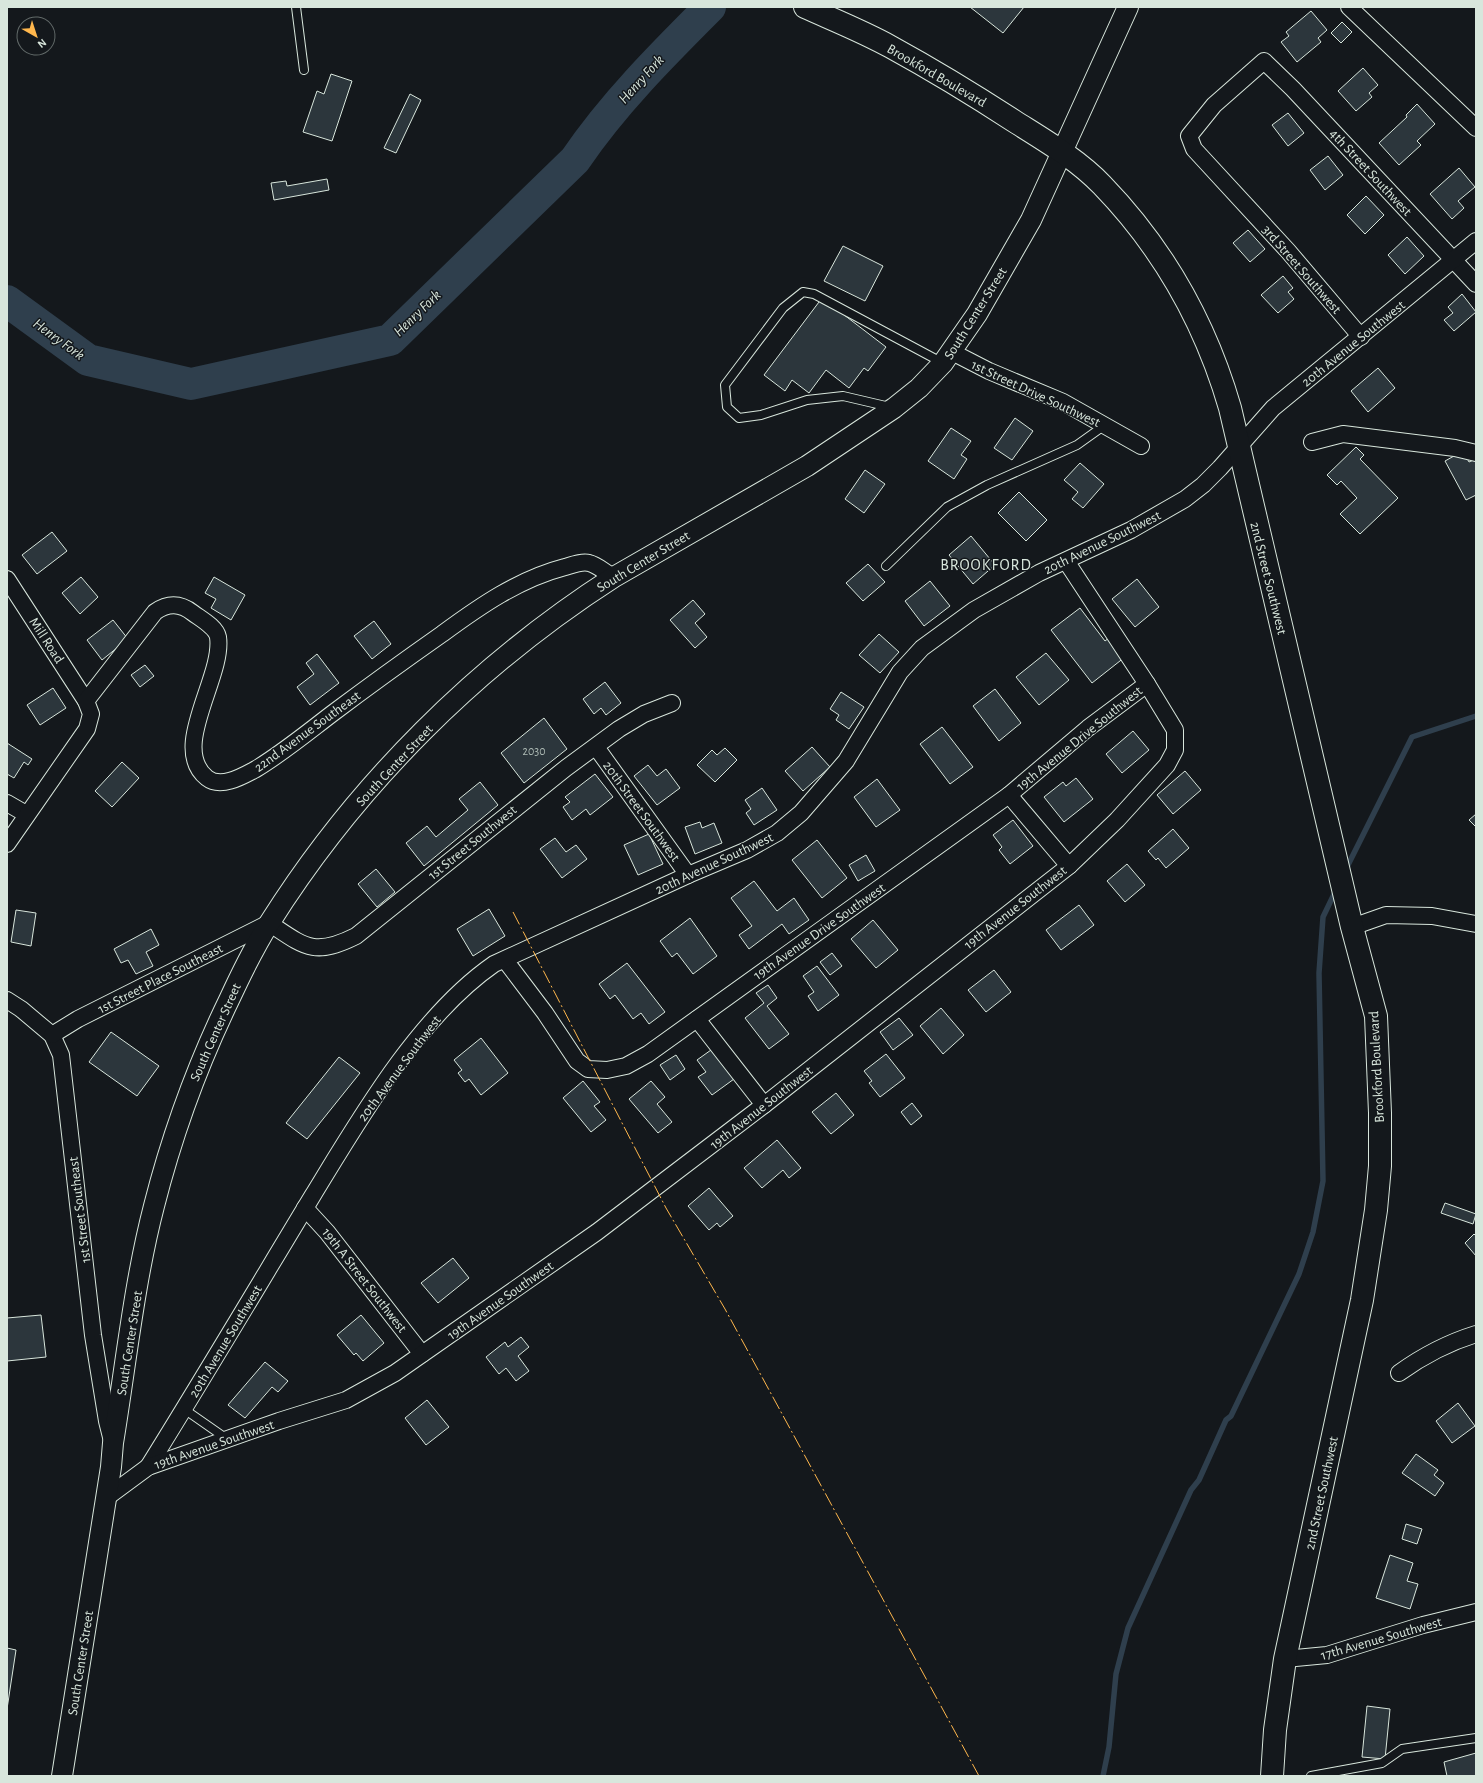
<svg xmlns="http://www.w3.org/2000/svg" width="1483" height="1783" font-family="'Alegreya Sans',sans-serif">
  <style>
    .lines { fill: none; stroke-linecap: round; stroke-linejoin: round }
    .stream { stroke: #2f3f4d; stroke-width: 5.5 }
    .river { stroke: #2f3f4d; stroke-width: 32 }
    .building { fill: #2c363c; stroke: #d8e6dc }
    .service-casing { stroke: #d8e6dc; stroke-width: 10 }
    .minor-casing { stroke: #d8e6dc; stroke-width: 18 }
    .tertiary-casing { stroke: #d8e6dc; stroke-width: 22 }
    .primary-casing { stroke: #d8e6dc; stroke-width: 24 }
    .service { stroke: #14181c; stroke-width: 8 }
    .minor { stroke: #14181c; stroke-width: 16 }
    .tertiary { stroke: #14181c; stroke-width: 20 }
    .primary { stroke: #14181c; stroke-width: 22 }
    .power { stroke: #ffb74d; stroke-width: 1; stroke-dasharray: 14 3 2 3; stroke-linecap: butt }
    .labels { text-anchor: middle; stroke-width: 3; stroke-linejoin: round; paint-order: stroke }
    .number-label { font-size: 12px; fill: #adbab4 }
    .street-label { font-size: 14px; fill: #d8e6dc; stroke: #14181c }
    .water-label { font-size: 15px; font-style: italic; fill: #d8e6dc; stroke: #14181c }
    .quarter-label { font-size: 16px; letter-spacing: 1px; fill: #d8e6dc; stroke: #14181c }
  </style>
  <rect width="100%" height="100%" fill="#14181c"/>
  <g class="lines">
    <!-- stream -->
    <g class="stream">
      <path d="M1346 869 1412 737 1476 716"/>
      <path d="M1103 1776 1109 1747 1116 1674 1128 1628 1191 1490 1199 1480 1226 1420 1231 1416 1299 1274 1313 1232 1323 1181 1319 973 1323 917 1336 890"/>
    </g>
    <!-- river -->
    <path class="river" d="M7 301 88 360 191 384 390 340 575 160C613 104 662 55 710 7"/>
  </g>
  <!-- building -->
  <g class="building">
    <path d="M970 7H1024L1003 33Z"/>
    <path d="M1311 11 1327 30 1318 38 1321 42 1297 62 1281 42 1289 36 1286 32Z"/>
    <path d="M1342 22 1352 32 1341 43 1331 33Z"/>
    <path d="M1363 68 1378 85 1369 93 1372 97 1356 111 1338 91Z"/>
    <path d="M331 74 352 81 332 141 303 132 317 91 324 94Z"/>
    <path d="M410 94 421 100 396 153 384 148Z"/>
    <path d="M1417 104 1435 124 1417 141 1421 145 1399 165 1379 143 1407 117 1406 115Z"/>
    <path d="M1288 113 1304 133 1288 146 1272 125Z"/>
    <path d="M1328 156 1343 175 1325 190 1310 170Z"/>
    <path d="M1459 168 1475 187 1458 201 1464 208 1452 219 1430 194Z"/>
    <path d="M327 179 329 190 274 200 271 183 286 181 287 186Z"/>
    <path d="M1366 196 1384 215 1365 234 1347 215Z"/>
    <path d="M1248 230 1265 249 1250 262 1233 243Z"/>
    <path d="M1407 237 1424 256 1405 274 1388 255Z"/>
    <path d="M843 246 883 266 865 301 824 281Z"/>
    <path d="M1283 276 1293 288 1288 292 1294 299 1278 313 1261 295Z"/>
    <path d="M1462 294 1476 312 1454 331 1444 320 1453 313 1448 307Z"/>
    <path d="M822 298 886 347 868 371 864 368 849 388 826 370 809 393 792 380 785 391 764 375Z"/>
    <path d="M1378 368 1395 388 1368 412 1351 391Z"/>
    <path d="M1015 418 1033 431 1012 460 994 448Z"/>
    <path d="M951 428 971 441 961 455 967 459 954 479 928 461Z"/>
    <path d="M1356 447 1364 455 1360 459 1398 498 1360 534 1340 514 1357 498 1341 481 1337 485 1327 475Z"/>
    <path d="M1463 451 1469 462 1476 459V495L1466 500 1445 461Z"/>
    <path d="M1080 463 1104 484 1083 508 1072 499 1078 492 1064 480Z"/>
    <path d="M865 470 885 484 864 513 845 499Z"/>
    <path d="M1019 492 1047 520 1026 541 998 513Z"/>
    <path d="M52 532 67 551 37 574 22 555Z"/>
    <path d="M971 536 995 565 973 584 949 555Z"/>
    <path d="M868 564 885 582 863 601 846 583Z"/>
    <path d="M81 577 98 597 80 614 62 593Z"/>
    <path d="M214 577 245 595 231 620 211 608 216 599 205 593Z"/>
    <path d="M1137 579 1159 607 1135 627 1112 599Z"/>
    <path d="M930 581 950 606 924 626 905 601Z"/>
    <path d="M693 600 705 614 695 623 707 637 695 648 670 620Z"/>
    <path d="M1080 608 1105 641 1110 637 1125 657 1092 683 1051 630Z"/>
    <path d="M113 620 128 639 102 660 87 640Z"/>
    <path d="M374 621 391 644 372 659 354 636Z"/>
    <path d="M879 634 899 652 880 673 859 655Z"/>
    <path d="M1046 653 1069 680 1039 705 1016 677Z"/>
    <path d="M317 654 339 683 310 705 297 687 314 674 306 663Z"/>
    <path d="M145 665 154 676 140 687 131 675Z"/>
    <path d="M605 682 621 703 606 715 601 708 594 714 583 699Z"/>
    <path d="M53 688 66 708 40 725 27 705Z"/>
    <path d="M995 689 1021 723 999 741 973 706Z"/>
    <path d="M841 692 864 707 849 729 836 720 839 715 830 709Z"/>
    <path d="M544 718 567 749 524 783 501 753Z"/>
    <path d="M942 727 973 767 950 784 920 744Z"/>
    <path d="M1133 731 1149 750 1122 773 1106 754Z"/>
    <path d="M7 743 32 759 28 765 24 762 14 778 7 774Z"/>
    <path d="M812 747 830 767 803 791 785 771Z"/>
    <path d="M725 748 737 760 715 782 697 765 712 750 717 755Z"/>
    <path d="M122 762 139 778 112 807 95 791Z"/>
    <path d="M648 765 657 776 666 769 680 788 657 805 634 776Z"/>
    <path d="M1185 771 1201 790 1173 814 1157 795Z"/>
    <path d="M595 774 613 797 590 815 586 809 572 820 563 807 570 802 565 797Z"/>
    <path d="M1076 778 1093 799 1064 822 1044 797 1063 782 1066 786Z"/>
    <path d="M877 779 900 810 876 827 854 797Z"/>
    <path d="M480 782 498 805 424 866 406 843 427 826 436 837 468 810 459 799Z"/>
    <path d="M762 788 777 810 754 825 746 813 751 809 745 800Z"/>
    <path d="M1476 814V827L1469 820Z"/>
    <path d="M1013 820 1033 846 1010 864 999 850 1002 847 993 835Z"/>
    <path d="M700 822 702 828 714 823 722 843 695 854 685 827Z"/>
    <path d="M1173 829 1189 848 1166 868 1158 858 1156 860 1148 851Z"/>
    <path d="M649 834 663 864 638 875 624 845Z"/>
    <path d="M555 838 566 852 576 845 587 859 562 878 540 849Z"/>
    <path d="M817 840 847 878 822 898 792 860Z"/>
    <path d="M866 855 875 871 858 881 849 865Z"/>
    <path d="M1127 864 1145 885 1125 902 1107 881Z"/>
    <path d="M376 869 395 892 377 907 358 884Z"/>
    <path d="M754 881 777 911 794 898 809 920 789 934 782 924 749 949 739 935 752 926 731 898Z"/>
    <path d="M1079 905 1094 925 1061 950 1046 930Z"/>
    <path d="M489 909 505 936 473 956 457 929Z"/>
    <path d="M16 910 36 913 31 946 11 942Z"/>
    <path d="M690 918 717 956 693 974 677 953 672 957 660 941Z"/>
    <path d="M873 920 898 950 876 968 851 939Z"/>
    <path d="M151 929 159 945 146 952 153 966 136 974 128 960 121 963 114 949Z"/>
    <path d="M832 953 842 966 830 975 820 962Z"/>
    <path d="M627 963 665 1012 649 1024 641 1013 633 1019 615 995 610 999 599 984Z"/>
    <path d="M817 966 839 995 818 1011 808 996 814 992 803 976Z"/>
    <path d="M994 970 1011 992 986 1012 968 990Z"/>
    <path d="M768 985 777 998 767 1006 789 1034 769 1049 745 1018 764 1003 756 993Z"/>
    <path d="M941 1008 964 1035 943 1054 920 1026Z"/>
    <path d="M899 1018 913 1035 893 1050 880 1032Z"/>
    <path d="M111 1032 159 1066 137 1096 89 1062Z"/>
    <path d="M481 1038 508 1073 481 1095 469 1079 465 1082 458 1073 462 1070 454 1060Z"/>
    <path d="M711 1050 734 1079 712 1095 698 1077 706 1072 697 1060Z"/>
    <path d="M886 1054 905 1078 880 1097 869 1083 872 1081 864 1071Z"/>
    <path d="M676 1055 685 1069 670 1080 660 1065Z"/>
    <path d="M339 1057 360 1073 307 1139 286 1123Z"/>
    <path d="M583 1081 600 1102 594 1106 606 1120 591 1132 563 1098Z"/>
    <path d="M651 1081 665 1097 657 1104 672 1122 658 1133 629 1099Z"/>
    <path d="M836 1093 854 1115 831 1134 812 1112Z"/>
    <path d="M912 1103 922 1116 911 1125 901 1112Z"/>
    <path d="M777 1140 801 1168 789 1178 783 1170 762 1188 744 1168Z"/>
    <path d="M709 1188 733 1216 720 1227 717 1223 709 1230 688 1206Z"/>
    <path d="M1445 1203 1476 1214 1473 1224 1441 1213Z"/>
    <path d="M1474 1234 1476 1236V1256L1465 1243Z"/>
    <path d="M453 1258 469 1278 438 1303 421 1283Z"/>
    <path d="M41 1315 46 1357 7 1361V1318Z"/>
    <path d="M361 1315 384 1343 363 1361 356 1353 354 1355 337 1335Z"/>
    <path d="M521 1337 529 1347 518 1356 529 1371 516 1381 506 1368 499 1374 486 1357 505 1342 508 1347Z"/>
    <path d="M265 1362 288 1381 278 1392 272 1387 245 1418 228 1405Z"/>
    <path d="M427 1400 449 1427 426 1445 405 1418Z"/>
    <path d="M1458 1403 1475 1426 1452 1443 1436 1421Z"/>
    <path d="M1416 1454 1438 1470 1434 1475 1444 1483 1435 1496 1402 1473Z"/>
    <path d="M1406 1524 1422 1529 1417 1544 1402 1539Z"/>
    <path d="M1390 1555 1413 1563 1407 1581 1418 1584 1410 1609 1376 1598Z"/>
    <path d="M7 1648 16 1650 7 1709Z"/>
    <path d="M1367 1706 1390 1709 1385 1759 1362 1757Z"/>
    <path d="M1476 1753V1776H1447L1444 1762Z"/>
  </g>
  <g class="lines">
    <!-- service casing -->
    <g class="service-casing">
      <g id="service">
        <path d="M296 7 304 70"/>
        <path d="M890 407 843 396 807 400 761 415 739 418 727 407 725 385 783 308 803 292 814 294 943 363"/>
        <path d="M886 566 947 507 987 485 1077 445 1105 425"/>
        <path d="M184 1409 227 1439"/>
        <path d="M1311 1776 1382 1763 1402 1749 1476 1738"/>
      </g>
    </g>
    <!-- minor casing -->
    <g class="minor-casing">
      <g id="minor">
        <path d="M1349 7 1476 128"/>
        <path d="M1361 337 1288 251 1194 149 1189 136 1214 105 1264 61 1293 89 1476 284"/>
        <path d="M952 352 989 371 1063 402 1141 446"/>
        <path d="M1312 442 1343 434 1455 448 1476 453"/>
        <path d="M7 579 86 701"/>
        <path d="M596 747 688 875"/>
        <path d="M1009 795 1069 866"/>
        <path d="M7 803 26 814"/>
        <path d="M7 844 87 729 91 714 86 701 155 612C168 603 180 603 193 613 201 619 216 627 218 637 224 677 169 748 207 778 221 789 243 776 256 769 284 752 308 732 333 713 369 686 405 660 442 634 480 606 519 579 565 567 572 565 582 561 589 563 598 565 605 573 614 577"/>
        <path d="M1352 927 1386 915 1432 916 1476 924"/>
        <path d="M505 960 545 1013 577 1061 588 1069 607 1070 626 1066 648 1054 1009 795 1088 728 1147 684"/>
        <path d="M7 1000 21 1009 52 1035 61 1055 93 1335 107 1421 112 1441"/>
        <path d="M697 1019 764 1105"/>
        <path d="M52 1035 78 1019 269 923C305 947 314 957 356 936L566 768 619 729 644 714 672 703"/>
        <path d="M305 1208 327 1232 422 1354"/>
        <path d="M1399 1373C1424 1355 1447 1343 1476 1334"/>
        <path d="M148 1467C204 1377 258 1286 313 1195 360 1118 419 1016 494 964L688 875 747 850 777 833 801 813 846 761 900 672 922 648 974 610 1039 573 1131 530 1185 499 1203 485 1220 468 1273 408 1476 241"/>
        <path d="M106 1498 148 1467 279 1421 346 1400 395 1373 597 1232 764 1105 1069 866 1117 820 1167 765 1175 750V730L1147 684 1066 561"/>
        <path d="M1285 1659 1327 1655 1423 1625 1476 1612"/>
      </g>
    </g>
    <!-- tertiary casing -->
    <g class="tertiary-casing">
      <path id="tertiary" d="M62 1776 111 1467 113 1443C126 1364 134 1283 154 1206 172 1135 197 1066 229 1000 241 974 254 947 270 922 357 784 477 665 614 577L807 466 894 408 919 388 943 363 977 314 1031 220 1128 7"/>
    </g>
    <!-- primary casing -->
    <g class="primary-casing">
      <path id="primary" d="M805 7C834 20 864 32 891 47 933 70 974 95 1014 121 1044 140 1077 159 1102 185 1163 248 1206 325 1230 408L1352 927 1376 1016 1380 1113V1166L1376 1210 1362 1300 1285 1659 1275 1730 1272 1776"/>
    </g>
    <!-- service -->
    <use href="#service" class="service"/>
    <!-- minor -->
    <use href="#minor" class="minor"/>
    <!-- tertiary -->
    <use href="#tertiary" class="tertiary"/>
    <!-- primary -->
    <use href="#primary" class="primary"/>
    <!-- power -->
    <path class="power" d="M513 912 666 1208 725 1309 979 1776"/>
  </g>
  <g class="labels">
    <!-- number labels -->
    <g class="number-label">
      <text x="534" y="755">2030</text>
    </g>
    <!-- street labels -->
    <g class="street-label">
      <text transform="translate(937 75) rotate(30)" y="5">Brookford Boulevard</text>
      <text transform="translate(1371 172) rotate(47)" y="5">4th Street Southwest</text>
      <text transform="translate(1302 269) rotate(49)" y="5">3rd Street Southwest</text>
      <text transform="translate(975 313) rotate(-58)" y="5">South Center Street</text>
      <text transform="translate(1353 343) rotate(-39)" y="5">20th Avenue Southwest</text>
      <text transform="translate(1036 393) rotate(25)" y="5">1st Street Drive Southwest</text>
      <text transform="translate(1102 542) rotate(-26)" y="5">20th Avenue Southwest</text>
      <text transform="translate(643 561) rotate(-31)" y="5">South Center Street</text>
      <text transform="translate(1269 578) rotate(76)" y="5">2nd Street Southwest</text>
      <text transform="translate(47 640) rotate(57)" y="5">Mill Road</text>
      <text transform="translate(307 731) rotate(-36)" y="5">22nd Avenue Southeast</text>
      <text transform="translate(1079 738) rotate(-39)" y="5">19th Avenue Drive Southwest</text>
      <text transform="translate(394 765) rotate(-47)" y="5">South Center Street</text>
      <text transform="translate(642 811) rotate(54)" y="5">20th Street Southwest</text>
      <text transform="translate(472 842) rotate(-39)" y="5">1st Street Southwest</text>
      <text transform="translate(714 863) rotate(-25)" y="5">20th Avenue Southwest</text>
      <text transform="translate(1015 907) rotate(-38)" y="5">19th Avenue Southwest</text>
      <text transform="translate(819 931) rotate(-35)" y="5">19th Avenue Drive Southwest</text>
      <text transform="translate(160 978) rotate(-27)" y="5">1st Street Place Southeast</text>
      <text transform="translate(215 1032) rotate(-66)" y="5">South Center Street</text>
      <text transform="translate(1376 1067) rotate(-93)" y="5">Brookford Boulevard</text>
      <text transform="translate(399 1068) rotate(-53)" y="5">20th Avenue Southwest</text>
      <text transform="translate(761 1107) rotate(-38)" y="5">19th Avenue Southwest</text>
      <text transform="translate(79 1210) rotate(-97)" y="5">1st Street Southeast</text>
      <text transform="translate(365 1280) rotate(52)" y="5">19th A Street Southwest</text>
      <text transform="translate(500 1300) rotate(-35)" y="5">19th Avenue Southwest</text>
      <text transform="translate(225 1341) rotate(-59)" y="5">20th Avenue Southwest</text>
      <text transform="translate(129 1343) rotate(-81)" y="5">South Center Street</text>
      <text transform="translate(214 1444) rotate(-19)" y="5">19th Avenue Southwest</text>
      <text transform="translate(1321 1493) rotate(-78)" y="5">2nd Street Southwest</text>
      <text transform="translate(1381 1638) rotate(-16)" y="5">17th Avenue Southwest</text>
      <text transform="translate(80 1663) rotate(-81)" y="5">South Center Street</text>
    </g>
    <!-- water labels -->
    <g class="water-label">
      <text transform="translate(641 79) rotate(-48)" y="5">Henry Fork</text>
      <text transform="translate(417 313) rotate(-44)" y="5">Henry Fork</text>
      <text transform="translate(59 339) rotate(36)" y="5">Henry Fork</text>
    </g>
    <!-- quarter labels -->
    <g class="quarter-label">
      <text x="986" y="570">BROOKFORD</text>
    </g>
  </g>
  <!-- border -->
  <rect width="1483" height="1783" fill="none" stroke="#d8e6dc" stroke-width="16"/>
  <!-- north arrow -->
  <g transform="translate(36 36) rotate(141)"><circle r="19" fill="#14181c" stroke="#626a69"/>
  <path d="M0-3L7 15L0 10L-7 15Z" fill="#ffb74d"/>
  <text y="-6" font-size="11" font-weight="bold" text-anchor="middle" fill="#d8e6dc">N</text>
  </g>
</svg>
